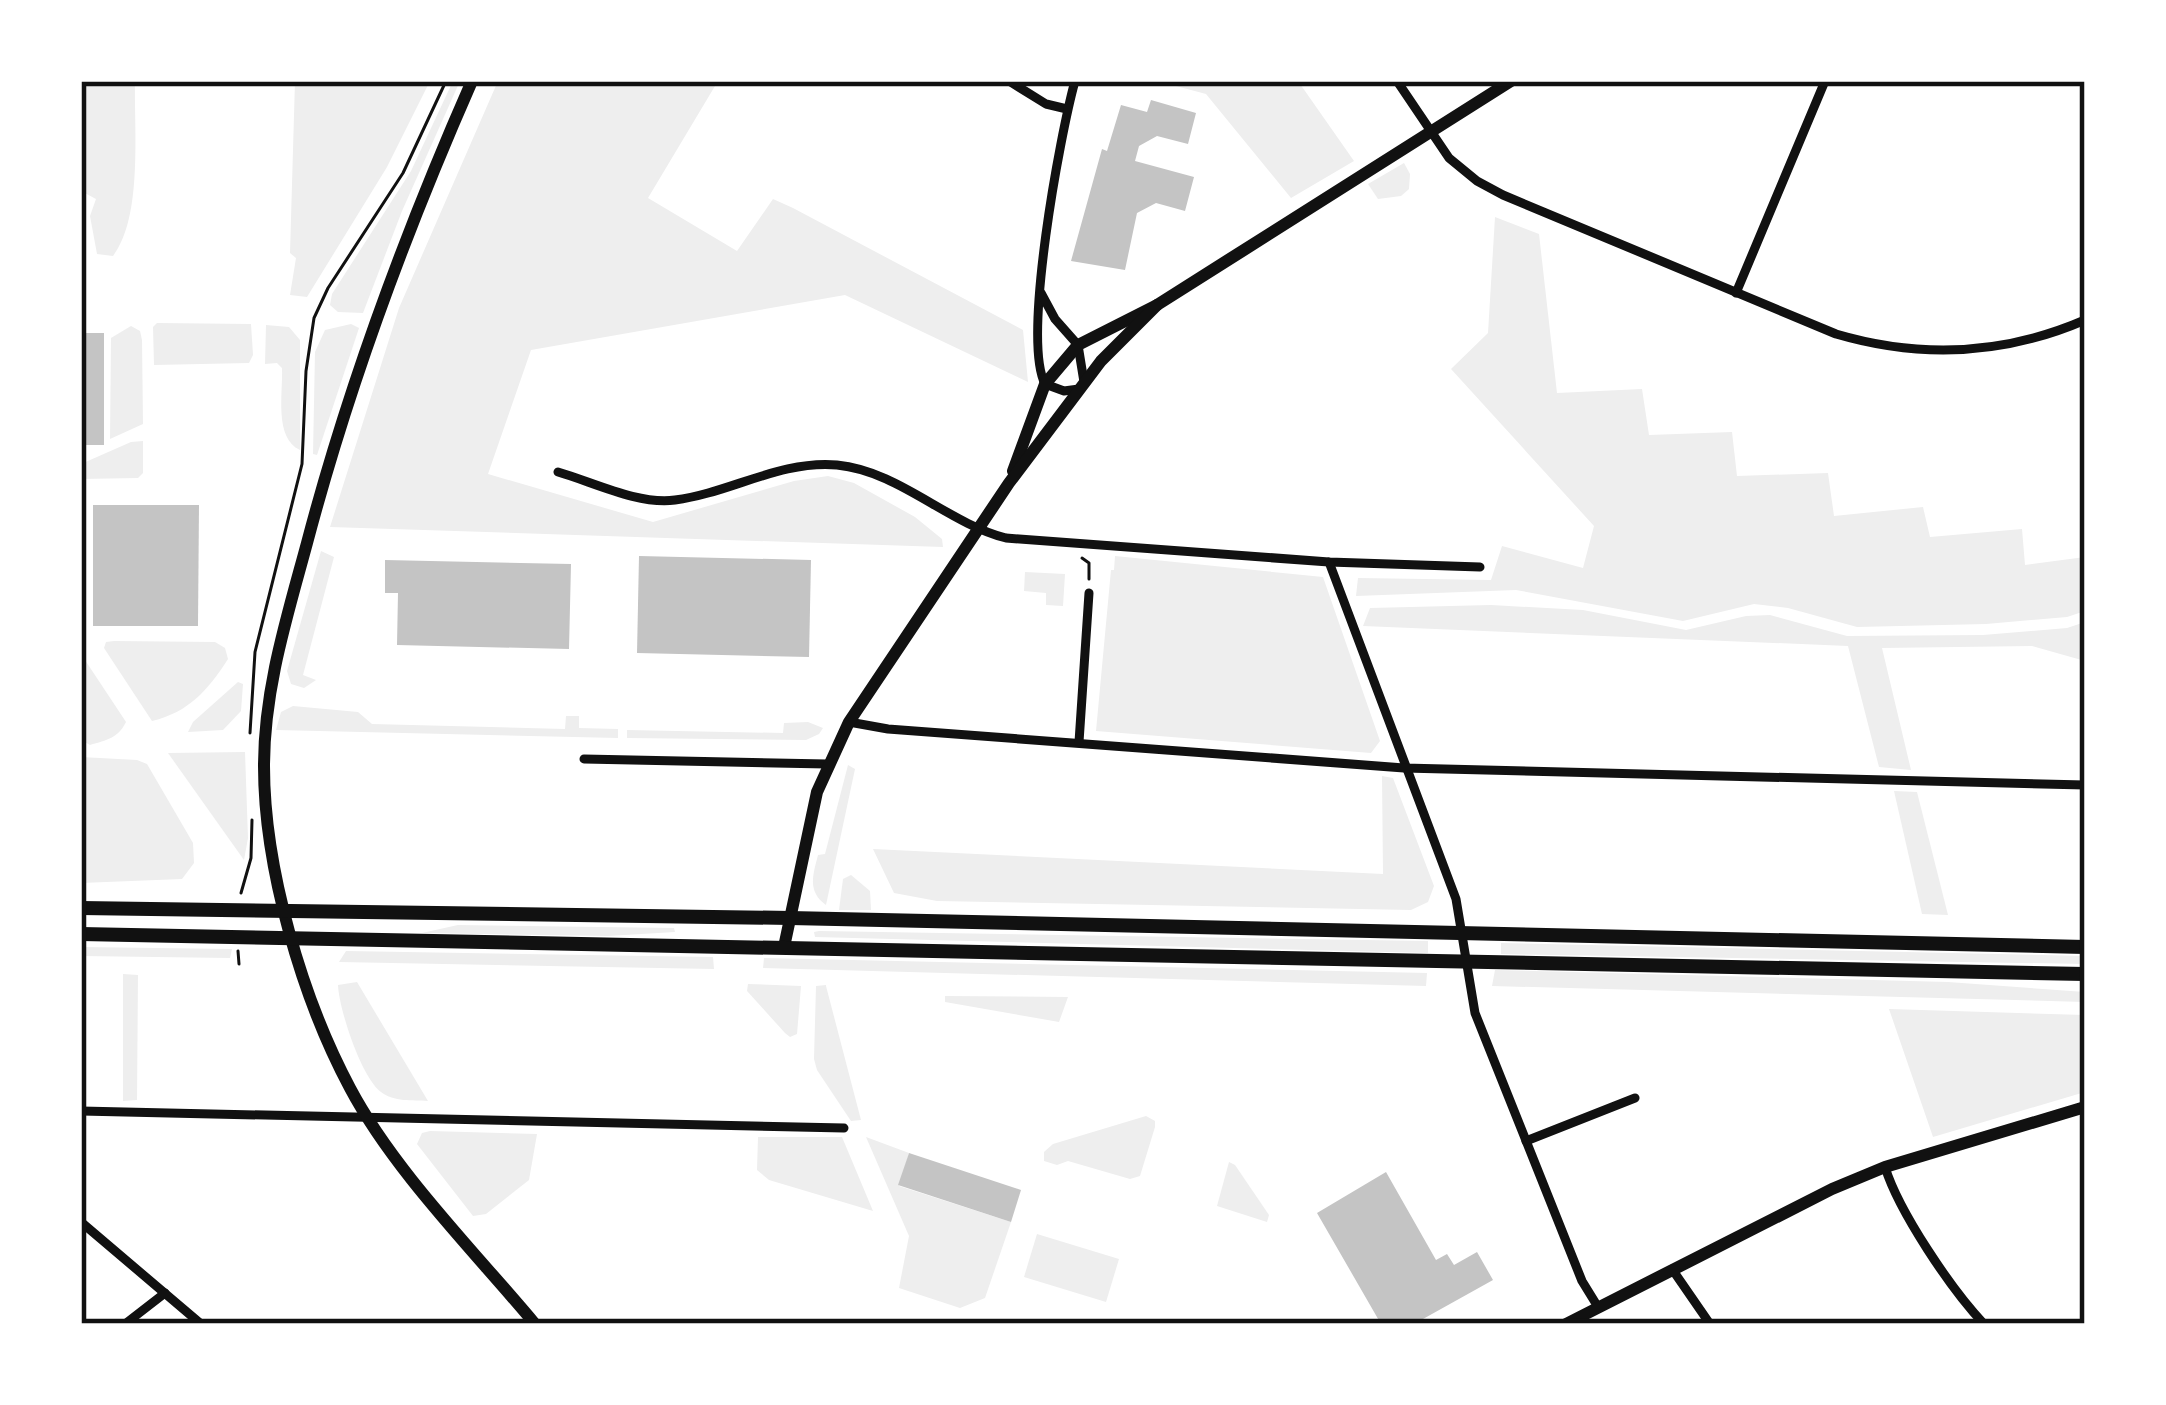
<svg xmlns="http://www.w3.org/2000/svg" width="2166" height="1405" font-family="'DM Sans',sans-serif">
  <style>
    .green { fill: #eee }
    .building { fill: #c4c4c4 }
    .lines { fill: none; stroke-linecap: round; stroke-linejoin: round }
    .path { stroke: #111; stroke-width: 3 }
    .minor { stroke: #111; stroke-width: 9 }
    .tertiary { stroke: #111; stroke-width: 12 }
    .secondary { stroke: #111; stroke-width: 14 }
    .neatline { fill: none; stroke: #111; stroke-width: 4.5 }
  </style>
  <rect width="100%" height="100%" fill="#fff"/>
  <!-- green -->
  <g class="green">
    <path d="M81 81H135C134 130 143 217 113 256L97 254 90 216 96 199 81 191Z"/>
    <path d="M295 81H430L387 167 307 297 290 295 296 258 290 253Z"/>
    <path d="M453 81H460L402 211 363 313 338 312 330 305 332 294 411 171Z"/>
    <path d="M498 81H718L648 198 737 251 773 199 793 208 1023 330 1028 382 845 295 531 350 488 474 653 522 794 481 828 476 854 483 915 517 942 539 943 547 330 527 399 308Z"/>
    <path d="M1157 81H1298L1354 161 1291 198 1206 94Z"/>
    <path d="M1404 163 1410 174 1409 189 1401 196 1378 199 1368 184Z"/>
    <path d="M1495 217 1539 234 1557 393 1642 389 1649 435 1732 432 1737 476 1828 473 1834 516 1923 507 1930 537 2022 529 2025 565 2085 557V611L2067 617 1986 624 1857 627 1788 608 1754 604 1683 621 1516 590 1356 596 1358 578 1491 580 1502 546 1583 568 1594 526 1451 369 1488 333Z"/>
    <path d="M157 323 251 324 253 355 249 363 154 365 153 327Z"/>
    <path d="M351 324 359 328 317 455 313 454 315 352 325 330Z"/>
    <path d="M266 325 289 327 300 340V450C274 438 283 394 282 368L277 363 265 364Z"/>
    <path d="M131 326 140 331 142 340 143 424 110 439 111 338Z"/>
    <path d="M143 441V473L138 478 81 479V464L131 442Z"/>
    <path d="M321 551 334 557 303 675 316 680 304 688 291 684 287 671Z"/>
    <path d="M1115 556 1323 577 1380 741 1371 753 1096 731 1111 570H1114Z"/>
    <path d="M1025 572 1065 574 1063 606 1046 605V593L1024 591Z"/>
    <path d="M1491 605 1583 610 1686 630 1746 616 1770 615 1847 636 1983 635 2067 628 2085 622V661L2032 646 1882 648 1911 770 1879 767 1848 646 1363 626 1370 608Z"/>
    <path d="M114 641 215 642 225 648 228 659C208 690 189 712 152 721L104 648 106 642Z"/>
    <path d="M81 654 126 722C118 738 107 740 90 745L81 740Z"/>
    <path d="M238 682 243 684 241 711 223 730 188 732 193 722Z"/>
    <path d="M293 706 358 712 372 724 565 729 566 716H579V728L618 729V738L276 730 281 712Z"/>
    <path d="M808 722 823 728 819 734 806 740 627 738V730L783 733 784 723Z"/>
    <path d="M245 752 248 838 244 860 168 753Z"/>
    <path d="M81 757 137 760 147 764 193 843 194 863 182 879 81 883Z"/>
    <path d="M848 765 855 769 826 905C807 891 813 875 818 855L825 854Z"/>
    <path d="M1382 776 1393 778 1434 886 1428 902 1411 910 937 901 894 893 873 849 1383 874Z"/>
    <path d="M1894 791 1917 792 1948 915 1922 914Z"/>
    <path d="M851 875 870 891 871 910H839L843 879Z"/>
    <path d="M458 925 674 928 675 932 608 936 422 933Z"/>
    <path d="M819 931 1428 941V953L815 937 814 932Z"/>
    <path d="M1501 943 2085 956V964L1501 954Z"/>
    <path d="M81 947 232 949 230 958 81 956Z"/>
    <path d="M346 951 713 957 714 969 339 962Z"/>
    <path d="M764 958 1427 973 1426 986 763 968Z"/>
    <path d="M1495 970 1948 982 2085 992V1002L1492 986Z"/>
    <path d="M123 974 138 975 137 1100 123 1101Z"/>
    <path d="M357 982 428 1101C412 1100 394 1102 381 1092 361 1077 339 1009 338 985Z"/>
    <path d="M748 984 801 986 797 1034 790 1037 785 1033 747 991Z"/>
    <path d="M826 985V986L861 1120 851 1121 817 1070 814 1059 816 986Z"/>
    <path d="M945 996 1068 997 1059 1022 945 1002Z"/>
    <path d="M1889 1009 2085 1015V1092L1933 1137Z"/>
    <path d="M1146 1116 1155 1121V1127L1140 1176 1130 1179 1068 1161 1057 1165 1044 1161V1152L1053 1144Z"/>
    <path d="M430 1131 537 1134 529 1180 486 1214 473 1216 417 1144 422 1133Z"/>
    <path d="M758 1137H842L873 1211 769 1180 757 1170Z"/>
    <path d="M866 1137 909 1153 899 1186 1011 1222 985 1298 960 1308 899 1288 909 1236Z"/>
    <path d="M1229 1162 1235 1165 1269 1215 1267 1222 1217 1206Z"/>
    <path d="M1037 1234 1119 1259 1106 1302 1024 1277Z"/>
  </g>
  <!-- building -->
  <g class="building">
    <path d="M1151 100 1196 113 1188 144 1157 136 1139 146 1135 161 1194 177 1185 211 1156 203 1137 213 1125 270 1071 261 1102 149 1107 151 1121 105 1147 112Z"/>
    <rect x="81" y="333" width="23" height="112"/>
    <path d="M93 505H199L198 626H93Z"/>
    <path d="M639 556 811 560 809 657 637 653Z"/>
    <path d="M385 560 571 564 569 649 397 645 398 593H385Z"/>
    <path d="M909 1153 1021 1190 1011 1222 898 1185Z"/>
    <path d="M1386 1172 1436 1260 1447 1254 1454 1265 1477 1252 1493 1280 1414 1324H1381L1317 1213Z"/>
  </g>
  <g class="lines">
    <!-- path -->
    <g class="path">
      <path d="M1082 558 1089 563V579"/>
      <path d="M250 733 255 652 302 464 306 371 314 318 328 288 403 173 446 81"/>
      <path d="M241 893 251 858 252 820"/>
      <path d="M238 951 239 964"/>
    </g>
    <!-- minor -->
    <g class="minor">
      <path d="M1009 81 1046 104 1067 109"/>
      <path d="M1075 81C1060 135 1022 339 1045 384L1064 391 1079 389"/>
      <path d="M1397 81 1449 158 1477 181 1503 195 1836 334C1921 359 2004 355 2085 320"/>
      <path d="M1041 293 1055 319 1078 345 1084 382"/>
      <path d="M1736 293 1825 81"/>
      <path d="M558 472C593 482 638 505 675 500 730 493 780 460 837 465 899 471 947 523 1006 538L1329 562 1480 567"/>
      <path d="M1329 562 1456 899 1475 1013 1582 1281 1598 1307"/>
      <path d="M849 722 888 729 1404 768 2085 785"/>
      <path d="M1079 742 1089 593"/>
      <path d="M584 759 827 764"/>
      <path d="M81 1111 844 1128"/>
      <path d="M1526 1141 1635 1098"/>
      <path d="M1885 1167C1899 1212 1951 1289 1984 1324"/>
      <path d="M81 1222 201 1324"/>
      <path d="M1672 1269 1710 1324"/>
      <path d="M125 1324 165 1293"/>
    </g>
    <!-- tertiary -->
    <g class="tertiary">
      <path d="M472 81C406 231 349 384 307 543 287 617 264 689 264 766 264 868 302 998 350 1088 394 1171 475 1252 535 1324"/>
      <path d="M1013 471 1045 384 1078 345 1157 305 1511 81"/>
      <path d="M784 947 817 792 849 722 1009 483 1101 361 1157 305"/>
      <path d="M1566 1324 1832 1189 1885 1167 2085 1107"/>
    </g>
    <!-- secondary -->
    <g class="secondary">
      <path d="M81 908 790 918 2085 947"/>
      <path d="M81 934 2085 974"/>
    </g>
  </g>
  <!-- border -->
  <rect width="2166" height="1405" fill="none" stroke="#ffffff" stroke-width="168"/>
  <rect x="84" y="84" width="1998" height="1237" class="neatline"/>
</svg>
